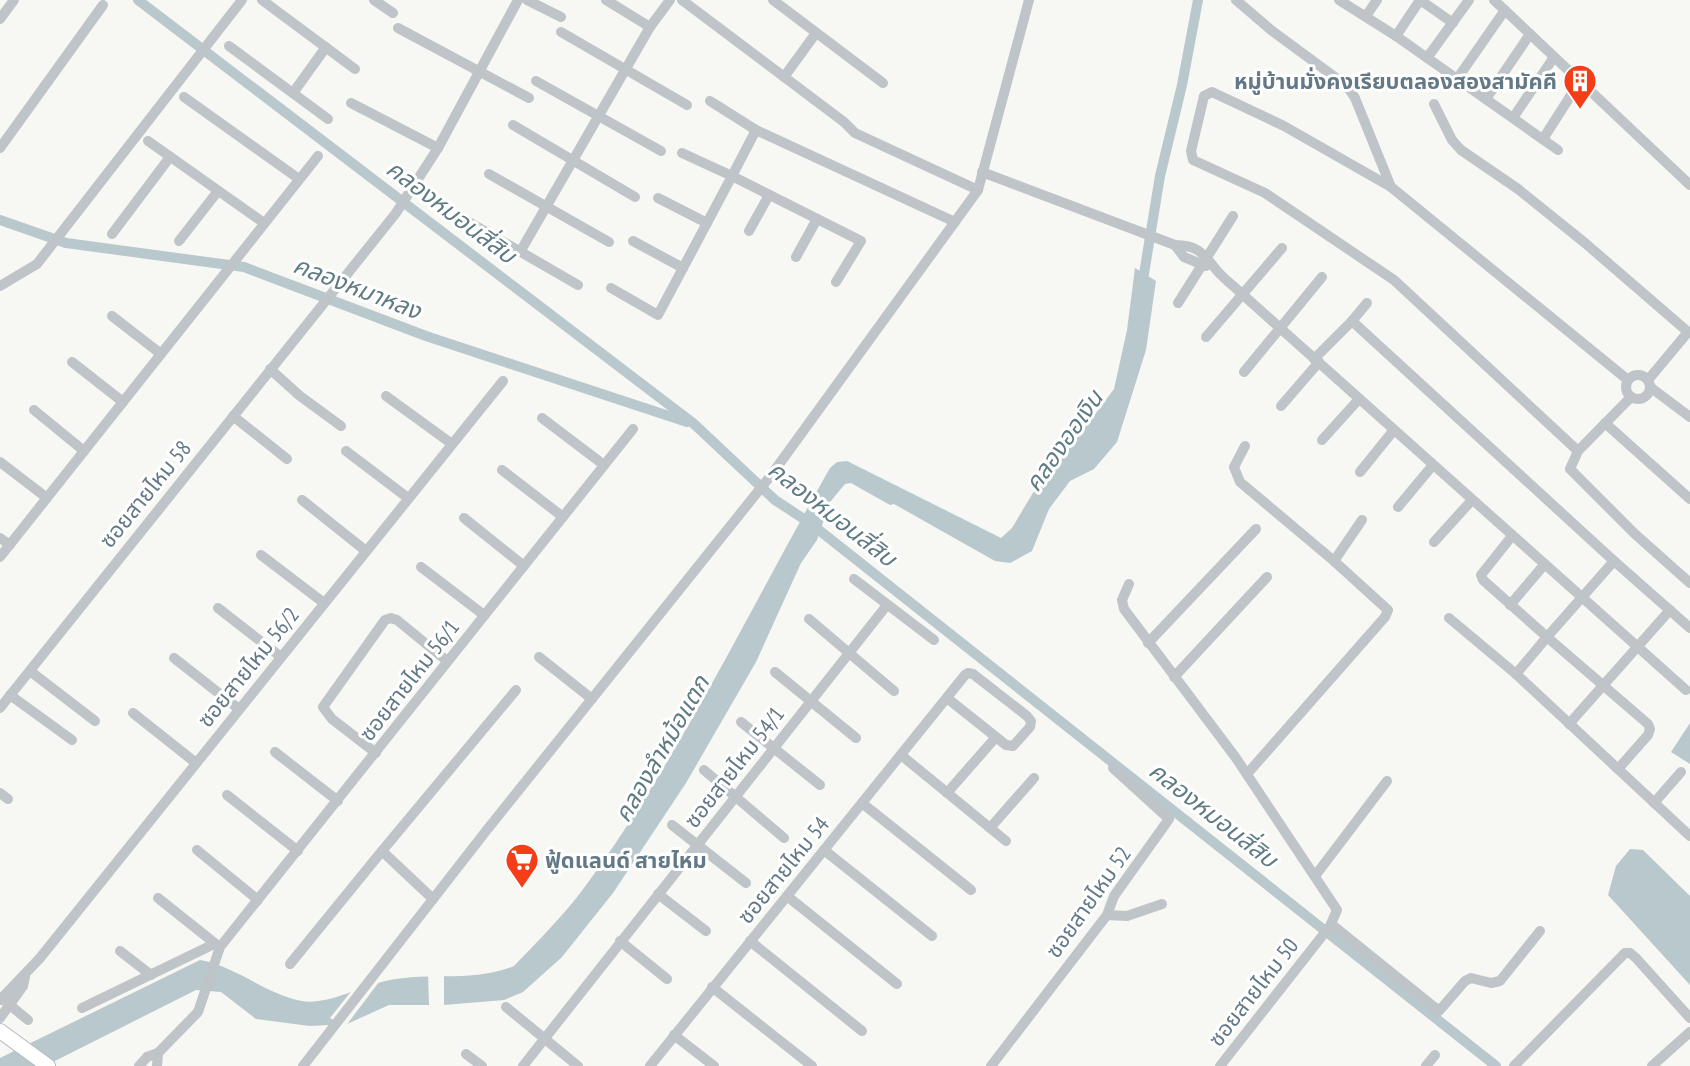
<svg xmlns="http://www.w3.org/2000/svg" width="1690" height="1066" font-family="'PT Sans Narrow','Noto Sans Thai',sans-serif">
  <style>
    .water { fill: #b9c8cc }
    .pier { fill: #f7f7f3 }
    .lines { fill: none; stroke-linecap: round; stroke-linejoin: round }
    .canal { stroke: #b9c8cc; stroke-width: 10 }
    .major-casing { stroke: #b4babe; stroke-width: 16 }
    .minor { stroke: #bfc4c8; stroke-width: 10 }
    .major { stroke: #fff; stroke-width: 14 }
    .labels { text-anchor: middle; stroke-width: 6; stroke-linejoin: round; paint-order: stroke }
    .poi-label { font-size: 22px; font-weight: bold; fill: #637987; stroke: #fff; text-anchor: end }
    .street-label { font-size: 22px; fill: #637987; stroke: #fff }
    .water-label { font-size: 24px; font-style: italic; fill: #5f7b83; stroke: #fff }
  </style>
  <rect width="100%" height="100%" fill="#f7f7f3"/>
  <!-- water -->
  <g class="water">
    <path d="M1135 268 1156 281 1146 350 1117 442 1094 469 1070 481 1049 509 1032 551 1010 563 995 561 894 504 890 505 851 483 845 484 830 502 817 540 801 563 756 662 686 783 613 893 562 957 523 992 504 1000 444 1005H389L347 1024 310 1026 256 1019 221 992 196 990 45 1066H0V1058L200 960C236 966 265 994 302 1001 326 1005 355 989 378 983 422 970 472 984 514 966 537 942 561 918 581 892 679 760 749 610 830 468L837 462 847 461 1001 538 1012 528 1040 481 1056 466 1114 389 1127 330Z"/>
    <path d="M1690 723V764L1671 752Z"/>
    <path d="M1630 849 1643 850 1690 896V985L1608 895 1616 866Z"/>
  </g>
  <!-- pier -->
  <g class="pier">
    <path d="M428 973H444V1005H429Z"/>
    <path d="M376 980 379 982 345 1027 330 1018 353 989Z"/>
  </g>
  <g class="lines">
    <!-- canal -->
    <g class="canal">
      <path d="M138 0 693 423 775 500 810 523 1496 1066"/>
      <path d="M0 220 66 243 244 267 426 336 687 422"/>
      <path d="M1142 286 1160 176 1182 85 1198 0"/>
    </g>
    <!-- major casing -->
    <g class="major-casing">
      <path id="major" d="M0 1031 48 1066"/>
    </g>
    <!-- minor -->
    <g class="minor">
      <path d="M262 0 355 69"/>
      <path d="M374 0 393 13"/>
      <path d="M527 0 561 17"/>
      <path d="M606 0 650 27"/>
      <path d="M682 0 844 122 855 133 978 190"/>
      <path d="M773 0 883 83"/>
      <path d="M1236 0 1271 30 1347 86 1355 98 1391 187 1628 380"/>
      <path d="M1339 0 1396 36 1558 150"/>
      <path d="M1420 0 1453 23"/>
      <path d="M1494 0 1690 185"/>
      <path d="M1366 16 1377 0"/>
      <path d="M0 19 14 0"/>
      <path d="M398 28 529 98"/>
      <path d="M561 32 687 105"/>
      <path d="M1396 36 1420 0"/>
      <path d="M229 46 328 119"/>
      <path d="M1427 58 1469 0"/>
      <path d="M784 77 816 33"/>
      <path d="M1457 79 1505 10"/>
      <path d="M536 81 661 151"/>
      <path d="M293 93 326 47"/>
      <path d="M184 97 299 179"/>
      <path d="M1486 99 1530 34"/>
      <path d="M710 101 756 130 955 222"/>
      <path d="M351 103 438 148"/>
      <path d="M1434 104 1452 140 1461 150 1518 189 1585 243 1688 332 1648 380"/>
      <path d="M1513 118 1554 57"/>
      <path d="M513 125 635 197"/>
      <path d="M756 130 732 176 861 241 836 282"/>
      <path d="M1543 139 1580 81"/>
      <path d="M148 141 264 223"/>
      <path d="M0 148 103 5"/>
      <path d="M982 172 1175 245C1196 245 1202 252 1214 267 1221 277 1233 285 1242 294L1686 690"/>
      <path d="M489 174 609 242"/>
      <path d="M1391 187 1284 126 1212 92 1204 96 1191 151 1193 160 1265 193 1394 280 1578 451"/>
      <path d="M658 198 707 223"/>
      <path d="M462 218 578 285"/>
      <path d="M749 231 769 195"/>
      <path d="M112 234 170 157"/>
      <path d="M179 241 218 191"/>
      <path d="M633 241 683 268"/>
      <path d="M1175 245 1184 257 1206 266"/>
      <path d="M520 252 650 27 670 0"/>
      <path d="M796 257 817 219"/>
      <path d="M0 286 37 264 242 0"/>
      <path d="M611 288 658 315 732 176 682 153"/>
      <path d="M1178 303 1233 216"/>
      <path d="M112 316 161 354"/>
      <path d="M1352 321 1367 303"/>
      <path d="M1206 337 1282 248"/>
      <path d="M1314 359 1352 321 1614 561 1547 637 1483 580 1481 575 1512 536"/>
      <path d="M72 362 123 402"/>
      <path d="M270 369 300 396 341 426"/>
      <path d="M1244 372 1322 277"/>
      <circle cx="1638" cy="387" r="12"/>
      <path d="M1650 387 1690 417"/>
      <path d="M386 396 452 444"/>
      <path d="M1631 397 1578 451 1570 469 1635 534 1690 583"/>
      <path d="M1281 406 1319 362"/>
      <path d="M34 410 84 451"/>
      <path d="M233 416 287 459"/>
      <path d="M542 418 604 465"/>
      <path d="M1605 423 1690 499"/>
      <path d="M1322 440 1359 399"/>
      <path d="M1245 446 1234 467 1240 482 1334 561 1388 610 1385 617 1247 774"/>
      <path d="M346 451 408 498"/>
      <path d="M0 462 47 498"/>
      <path d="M502 470 563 517"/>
      <path d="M1360 472 1394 430"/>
      <path d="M302 500 366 551"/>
      <path d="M1398 507 1433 465"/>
      <path d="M464 518 524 566"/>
      <path d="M0 538 10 545"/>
      <path d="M1434 542 1472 500"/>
      <path d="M261 555 324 603"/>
      <path d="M0 557 318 156"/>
      <path d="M1334 561 1362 520"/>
      <path d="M1614 561 1690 628"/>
      <path d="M421 567 484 615"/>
      <path d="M854 579 934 640"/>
      <path d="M1129 584 1122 600 1124 609 1236 758 1337 910 1330 926 1220 1066"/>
      <path d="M1510 605 1544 565"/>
      <path d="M218 608 281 657"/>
      <path d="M1449 618 1516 674 1690 836"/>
      <path d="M809 619 894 691"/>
      <path d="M1148 643 1256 529"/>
      <path d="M539 657 592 699"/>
      <path d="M174 658 239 709"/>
      <path d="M30 671 95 721"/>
      <path d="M775 672 856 738"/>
      <path d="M1516 674 1547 637 1648 724 1650 729 1648 735 1618 769"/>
      <path d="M1174 677 1267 577"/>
      <path d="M10 695 72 740"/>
      <path d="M0 708 396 213 438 148 518 0"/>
      <path d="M133 713 196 763"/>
      <path d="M741 722 820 785"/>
      <path d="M1569 724 1670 610"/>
      <path d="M275 752 338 801"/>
      <path d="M376 753 332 719 323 707 385 620 391 618 397 620 447 661"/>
      <path d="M901 755 1006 841"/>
      <path d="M704 770 784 838"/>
      <path d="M0 793 8 799"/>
      <path d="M947 793 996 737"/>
      <path d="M227 795 298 851"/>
      <path d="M862 803 971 890"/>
      <path d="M1654 803 1681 772"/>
      <path d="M672 825 746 883"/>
      <path d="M990 828 1034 778"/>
      <path d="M197 850 258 900"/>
      <path d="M824 850 932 936"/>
      <path d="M1315 876 1387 781"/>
      <path d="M658 894 706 931"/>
      <path d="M787 896 897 984"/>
      <path d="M158 898 217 945"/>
      <path d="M433 899 382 851 516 690"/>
      <path d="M1107 915 1127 916 1162 904"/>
      <path d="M1331 924 1439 1011 1465 981 1471 978 1491 983 1500 981 1540 931"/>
      <path d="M620 941 667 979"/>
      <path d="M750 941 862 1031"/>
      <path d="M120 951 151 975"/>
      <path d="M290 964 382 851"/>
      <path d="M712 987 812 1066"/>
      <path d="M0 1000 40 958 503 381"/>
      <path d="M5 1001 28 1020"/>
      <path d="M506 1007 578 1066"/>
      <path d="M82 1008 214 944"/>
      <path d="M0 1018 23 986 25 977"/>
      <path d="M674 1035 714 1066"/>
      <path d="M466 1054 482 1066"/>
      <path d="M139 1066 147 1057 158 1053 198 1012 220 947 633 429"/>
      <path d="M157 1066 158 1053"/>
      <path d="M303 1066 486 831 772 474 978 190 1029 0"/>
      <path d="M523 1066 887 605"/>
      <path d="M650 1066 965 675 968 673 973 674 1027 716 1031 721 1030 727 1013 746 1006 745 947 698"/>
      <path d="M991 1066 1107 915 1114 896 1169 819 1113 768"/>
      <path d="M1426 1066 1435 1055"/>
      <path d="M1514 1066 1625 953H1630L1636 958 1690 1018"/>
      <path d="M1652 1066 1690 1032"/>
    </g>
    <!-- major -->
    <use href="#major" class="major"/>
  </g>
  <!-- icons -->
  <defs>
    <g id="building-pin" transform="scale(1.725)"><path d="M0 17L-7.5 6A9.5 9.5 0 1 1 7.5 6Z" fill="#f33e18" stroke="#fff"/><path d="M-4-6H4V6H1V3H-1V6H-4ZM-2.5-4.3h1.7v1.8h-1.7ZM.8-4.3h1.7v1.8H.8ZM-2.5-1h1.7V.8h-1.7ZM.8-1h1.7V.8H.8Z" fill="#fff"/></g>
    <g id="supermarket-pin" transform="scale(1.725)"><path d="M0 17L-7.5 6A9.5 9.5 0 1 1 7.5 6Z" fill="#f33e18" stroke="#fff"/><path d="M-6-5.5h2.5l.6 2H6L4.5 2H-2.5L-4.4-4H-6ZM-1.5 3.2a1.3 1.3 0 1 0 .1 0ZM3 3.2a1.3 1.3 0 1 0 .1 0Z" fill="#fff"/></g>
  </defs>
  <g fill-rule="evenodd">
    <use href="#building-pin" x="1580" y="81"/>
    <use href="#supermarket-pin" x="522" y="860"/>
  </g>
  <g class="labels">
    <!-- poi labels -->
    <g class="poi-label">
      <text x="1557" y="89">หมู่บ้านมั่งคงเรียบตลองสองสามัคคี</text>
      <text x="545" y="868" text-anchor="start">ฟู้ดแลนด์ สายไหม</text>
    </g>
    <!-- street labels -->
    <g class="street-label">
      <text transform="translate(145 494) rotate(-51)" y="8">ซอยสายไหม 58</text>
      <text transform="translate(248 667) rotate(-51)" y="8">ซอยสายไหม 56/2</text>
      <text transform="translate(409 680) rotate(-52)" y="8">ซอยสายไหม 56/1</text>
      <text transform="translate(734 767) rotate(-52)" y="8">ซอยสายไหม 54/1</text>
      <text transform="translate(783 870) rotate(-51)" y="8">ซอยสายไหม 54</text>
      <text transform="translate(1088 902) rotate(-55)" y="8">ซอยสายไหม 52</text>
      <text transform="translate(1253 992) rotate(-52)" y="8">ซอยสายไหม 50</text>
    </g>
    <!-- water labels -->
    <g class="water-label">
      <text transform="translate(451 212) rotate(37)" y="8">คลองหมอนสี่สิบ</text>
      <text transform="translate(357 288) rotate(21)" y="8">คลองหมาหลง</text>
      <text transform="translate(1064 441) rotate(-55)" y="8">คลองออเงิน</text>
      <text transform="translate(832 514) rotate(38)" y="8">คลองหมอนสี่สิบ</text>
      <text transform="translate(662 749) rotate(-60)" y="8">คลองลำหม้อแตก</text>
      <text transform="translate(1213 815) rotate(38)" y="8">คลองหมอนสี่สิบ</text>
    </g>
  </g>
</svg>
